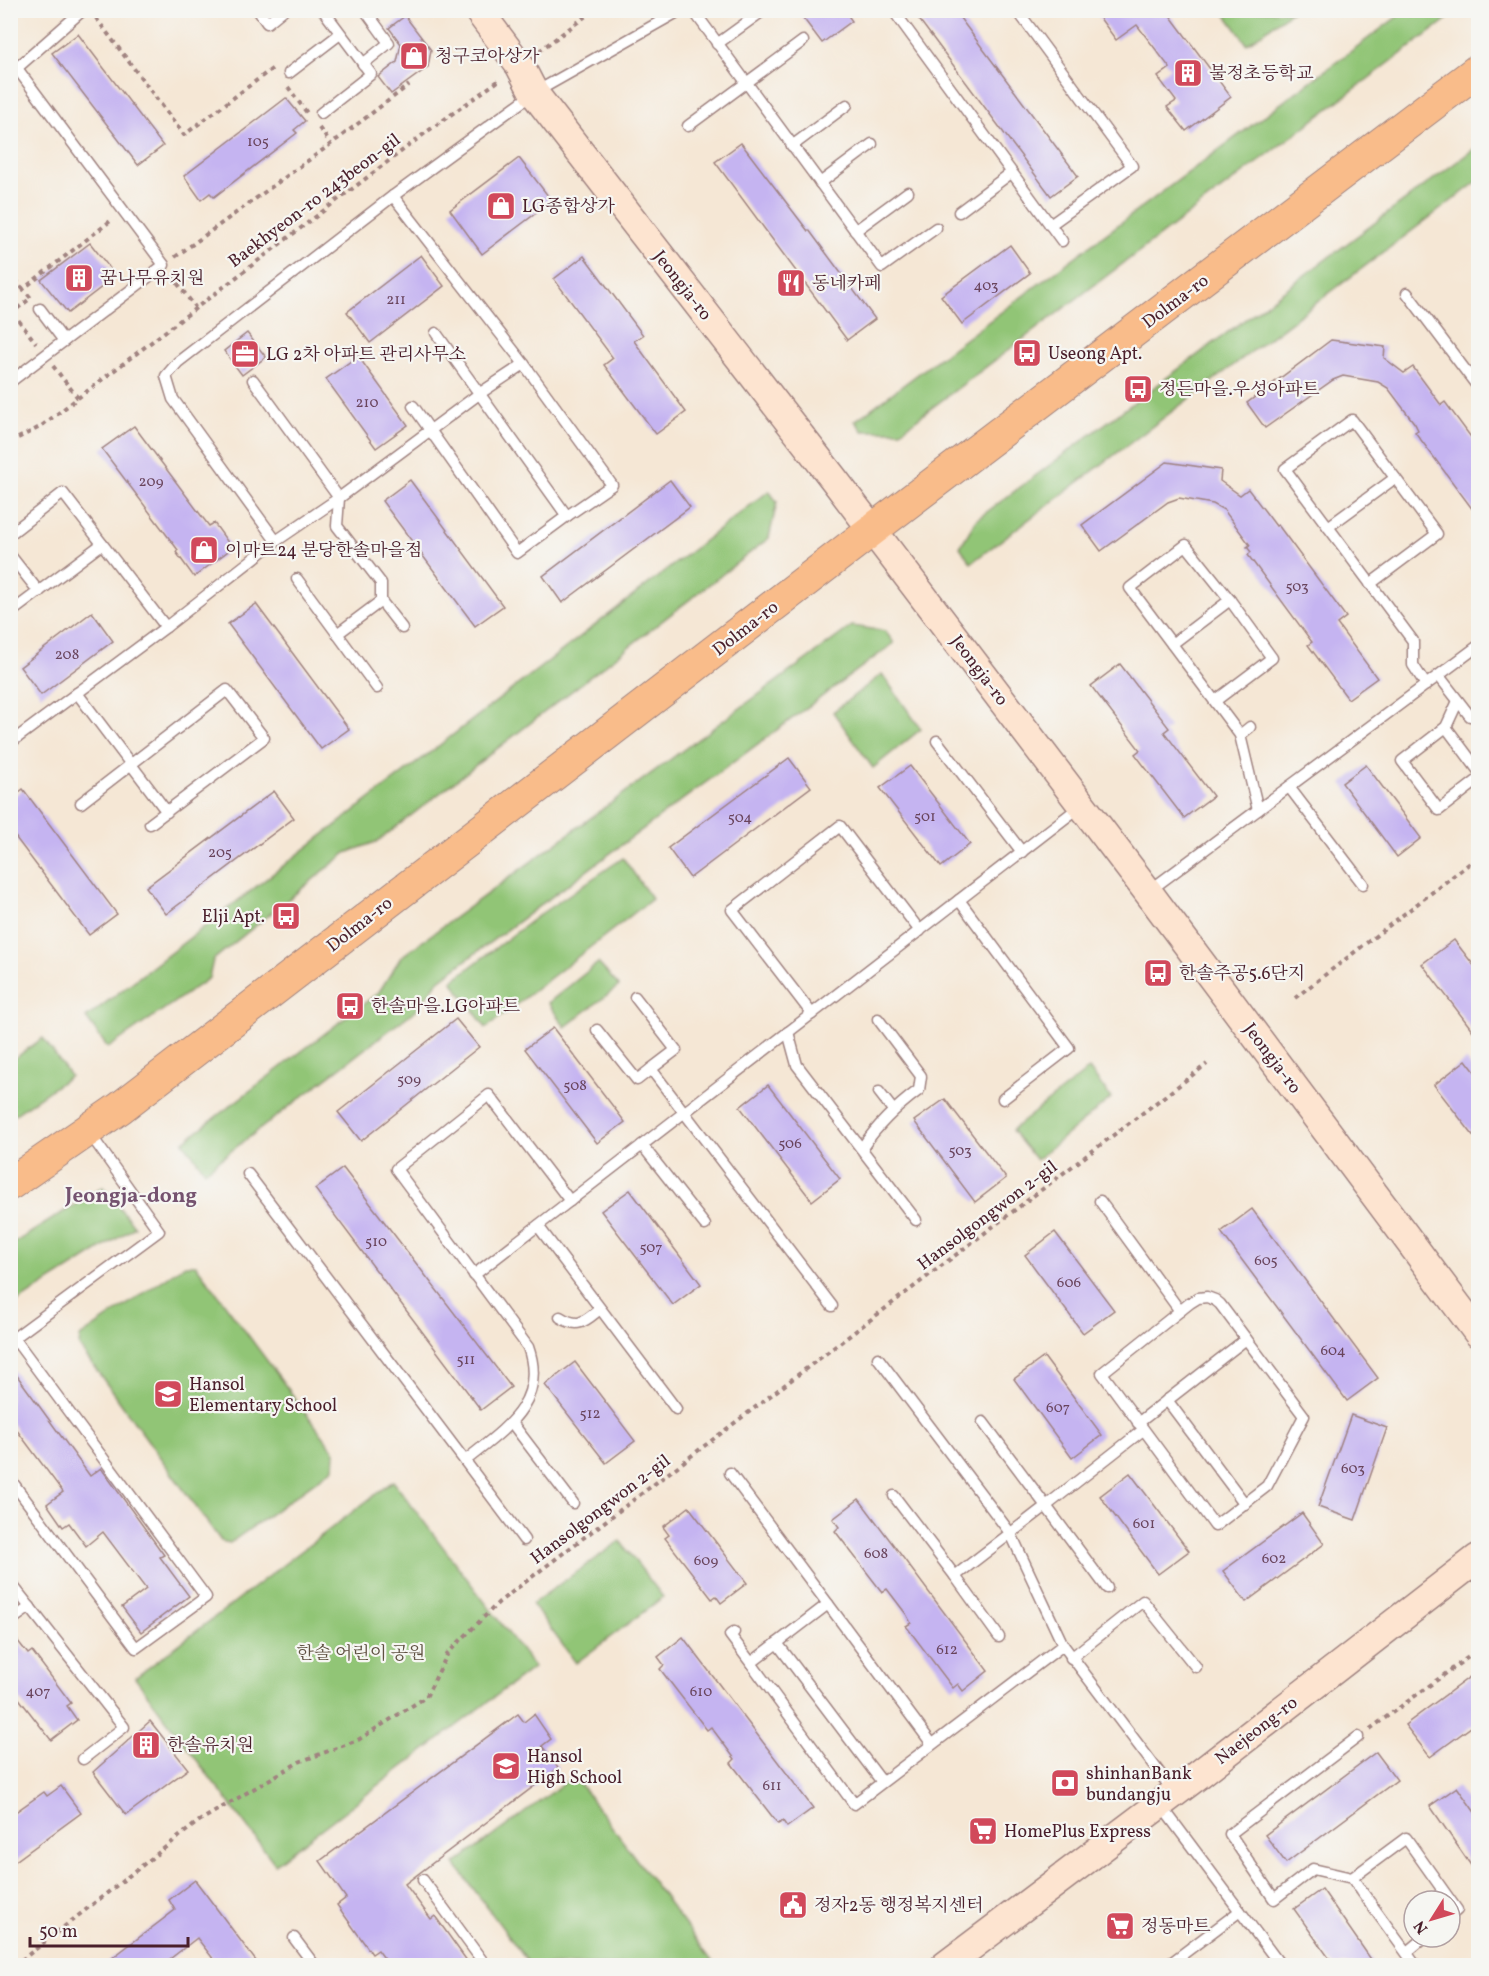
<svg xmlns="http://www.w3.org/2000/svg" width="1489" height="1976" font-family="Vollkorn,'Noto Serif KR',serif">
  <style>
    .green { fill: #91c576; stroke: #6e7250; stroke-width: 1.5 }
    .building { fill: #c5b4f1 }
    .lines { fill: none; stroke-linecap: round; stroke-linejoin: round }
    .lane-casing { stroke: #a08380; stroke-width: 13 }
    .secondary-casing { stroke: #a08380; stroke-width: 31 }
    .primary-casing { stroke: #a08380; stroke-width: 34 }
    .path { stroke: #a08380; stroke-width: 4; stroke-dasharray: 4.5 4.5; stroke-linecap: butt }
    .lane { stroke: #fff; stroke-width: 10 }
    .secondary { stroke: #fde4d0; stroke-width: 28 }
    .primary { stroke: #f9bc8a; stroke-width: 32 }
    .labels { text-anchor: middle; stroke-width: 4.5; stroke-linejoin: round; paint-order: stroke }
    .number-label { font-size: 15px; fill: #69445c }
    .poi-label { font-size: 18px; fill: #4a1f2b; stroke: #f6f6f2; text-anchor: start }
    .street-label { font-size: 18px; fill: #4a1f2b; stroke: #f6f6f2 }
    .park-label { font-size: 18px; fill: #5f5142; stroke: #f6f6f2 }
    .quarter-label { font-size: 21px; font-weight: bold; fill: #755370; stroke: #f6f6f2 }
  </style>
  <rect width="100%" height="100%" fill="#f6f6f2"/>
  <filter id="ink" filterUnits="userSpaceOnUse"><feTurbulence type="fractalNoise" baseFrequency=".0167" numOctaves="2"/><feDisplacementMap in="SourceGraphic" scale="12" xChannelSelector="R" yChannelSelector="G"/><feConvolveMatrix kernelMatrix="1 2 1 2 8 2 1 2 1" color-interpolation-filters="sRGB"/></filter>
  <filter id="wash" filterUnits="userSpaceOnUse"><feTurbulence type="fractalNoise" baseFrequency=".008" numOctaves="4" result="noise"/><feDisplacementMap in="SourceGraphic" scale="24" xChannelSelector="R" yChannelSelector="G"/><feGaussianBlur stdDeviation="1.35" result="paint"/><feColorMatrix in="noise" values="0 0 0 0 0 0 0 0 0 0 0 0 0 0 0 0 0 1.4 0 .05"/><feComposite in="paint" operator="in"/></filter>
  <g filter="url(#wash)">
    <rect width="100%" height="100%" fill="#f5e7d5"/>
    <!-- green -->
    <g class="green">
      <path d="M1223 11H1292L1247 44Z"/>
      <path d="M1405 11H1458L901 431H863L855 421Z"/>
      <path d="M1478 146V181L971 563 960 547 976 520Z"/>
      <path d="M769 491 777 502 769 538 378 841 346 853 213 960 209 978 108 1048 86 1018Z"/>
      <path d="M852 626 885 631 894 643 438 981 417 1009 205 1171 183 1142 379 992 401 957Z"/>
      <path d="M882 674 921 729 873 768 833 712Z"/>
      <path d="M623 858 652 899 486 1028 452 981 539 915Z"/>
      <path d="M598 963 619 986 565 1027 548 1003Z"/>
      <path d="M43 1038 70 1076 11 1117V1061Z"/>
      <path d="M1089 1069 1111 1098 1036 1160 1012 1130Z"/>
      <path d="M103 1187 135 1227 11 1306V1245Z"/>
      <path d="M185 1265H196L335 1452 334 1468 230 1543 221 1541 79 1346 80 1337Z"/>
      <path d="M393 1481 534 1667 275 1864 135 1678Z"/>
      <path d="M620 1541 663 1597 576 1663 532 1604Z"/>
      <path d="M574 1776 715 1965H530L455 1864Z"/>
    </g>
    <g id="blocks">
      <!-- building -->
      <g class="building">
        <path d="M797 10H844L852 21 822 43Z"/>
        <path d="M912 10H954L1078 176 1051 196Z"/>
        <path d="M1094 10H1166L1231 97 1186 131 1167 107 1176 101 1158 77 1170 68 1137 25 1116 40Z"/>
        <path d="M405 16 431 50 428 67 391 94 378 77 397 62 401 44 389 28Z"/>
        <path d="M78 34 163 146 138 165 52 53Z"/>
        <path d="M286 98 305 121 294 130 297 133 214 197 210 193 201 200 184 176Z"/>
        <path d="M741 143 808 231 809 230 875 319 847 340 715 162Z"/>
        <path d="M519 158 552 201 482 254 450 210Z"/>
        <path d="M90 243 116 276 68 313 41 280Z"/>
        <path d="M1010 245 1030 273 962 324 941 296Z"/>
        <path d="M421 255 444 286 370 343 347 312Z"/>
        <path d="M584 256 643 335 634 341 686 412 656 434 604 365 613 358 554 279Z"/>
        <path d="M247 333 266 357 242 375 224 351Z"/>
        <path d="M1331 340 1385 347 1384 358 1404 373 1413 367 1441 405 1445 402 1479 448V518L1415 432 1418 430 1415 424 1388 388 1378 382 1343 376 1333 380 1265 428 1247 403Z"/>
        <path d="M358 356 408 425 376 448 326 379Z"/>
        <path d="M134 426 209 526 214 523 232 548 194 577 176 552 178 550 102 449Z"/>
        <path d="M1167 462 1221 470 1220 481 1240 495 1248 489 1276 526 1278 525 1346 617 1337 624 1377 678 1348 699 1308 645 1312 642 1248 555 1251 552 1247 547 1250 545 1224 510 1213 504 1179 498 1168 502 1101 551 1082 525Z"/>
        <path d="M410 480 503 606 475 626 382 501Z"/>
        <path d="M670 480 690 507 562 603 543 576Z"/>
        <path d="M256 604 349 729 321 749 228 624Z"/>
        <path d="M92 612 113 641 41 695 20 667Z"/>
        <path d="M1120 664 1169 728 1164 732 1213 796 1184 818 1135 754 1140 750 1091 686Z"/>
        <path d="M789 758 811 787 690 878 668 848Z"/>
        <path d="M1366 765 1421 838 1397 857 1342 783Z"/>
        <path d="M910 766 970 844 941 867 880 788Z"/>
        <path d="M23 789 117 914 89 935 10 830V799Z"/>
        <path d="M274 791 294 818 166 914 146 887Z"/>
        <path d="M1454 940 1479 972V1039L1422 964Z"/>
        <path d="M456 1019 479 1047 361 1141 338 1112Z"/>
        <path d="M553 1028 625 1122 597 1143 525 1049Z"/>
        <path d="M1466 1060 1479 1077V1143L1434 1085Z"/>
        <path d="M768 1085 840 1179 812 1201 740 1107Z"/>
        <path d="M945 1099 1006 1178 975 1202 914 1121Z"/>
        <path d="M343 1168 511 1387 481 1410 315 1189Z"/>
        <path d="M630 1190 701 1284 673 1305 601 1211Z"/>
        <path d="M1252 1209 1378 1378 1347 1401 1221 1232Z"/>
        <path d="M1055 1232 1114 1310 1083 1333 1025 1255Z"/>
        <path d="M1044 1357 1102 1435 1072 1458 1014 1379Z"/>
        <path d="M575 1362 635 1441 606 1463 545 1385Z"/>
        <path d="M10 1366 90 1476 101 1468 164 1555 160 1557 189 1596 141 1632 122 1607 146 1589 103 1532 86 1546 69 1523 63 1527 47 1504 63 1492 10 1421Z"/>
        <path d="M1351 1415 1387 1428 1355 1520 1318 1507Z"/>
        <path d="M1130 1473 1189 1551 1158 1574 1100 1496Z"/>
        <path d="M859 1499 988 1671 963 1691 958 1684 953 1688 906 1626 911 1623 906 1614 887 1589 882 1592 835 1531 839 1527 833 1519Z"/>
        <path d="M689 1507 747 1583 721 1603 716 1596 712 1599 665 1538 669 1535 663 1527Z"/>
        <path d="M1302 1513 1324 1544 1246 1602 1223 1571Z"/>
        <path d="M10 1631 28 1654 32 1651 71 1703 67 1706 77 1720 51 1740 10 1687Z"/>
        <path d="M683 1637 813 1808 787 1827 783 1821 778 1824 731 1763 735 1759 711 1727 707 1730 660 1669 664 1665 658 1657Z"/>
        <path d="M1479 1670V1721L1430 1757 1405 1725Z"/>
        <path d="M518 1714 524 1722 534 1714 551 1739 542 1746 558 1768 405 1884 431 1919 435 1916 470 1965H389L378 1950 372 1954 337 1905 346 1898 320 1861Z"/>
        <path d="M150 1721 188 1769 126 1815 93 1772Z"/>
        <path d="M1376 1752 1397 1780 1286 1863 1265 1835Z"/>
        <path d="M61 1786 81 1813 10 1865V1816L44 1792 47 1796Z"/>
        <path d="M1457 1787 1479 1818V1877L1430 1806Z"/>
        <path d="M195 1880 259 1965H218L197 1938 162 1965H103L175 1910 169 1900Z"/>
        <path d="M1322 1889 1375 1965H1334L1294 1909Z"/>
      </g>
    </g>
  </g>
  <g filter="url(#ink)">
    <use href="#blocks" fill-opacity="0" stroke="#a08380" stroke-width="1.5"/>
    <g class="lines">
      <!-- lane casing -->
      <g class="lane-casing">
        <g id="lane">
          <path d="M258 10 267 23 283 10"/>
          <path d="M693 10 882 267 936 228"/>
          <path d="M893 10 1062 241"/>
          <path d="M1017 10 1132 166 1050 225"/>
          <path d="M717 44 764 10"/>
          <path d="M10 59 164 265 10 382"/>
          <path d="M363 64 389 43 365 10"/>
          <path d="M289 73 340 34"/>
          <path d="M10 74 83 10"/>
          <path d="M321 113 371 74 323 10"/>
          <path d="M688 126 803 41"/>
          <path d="M792 146 847 105"/>
          <path d="M820 183 872 144"/>
          <path d="M393 196 524 364 612 485 567 516 436 333"/>
          <path d="M959 212 1011 173"/>
          <path d="M855 231 908 192"/>
          <path d="M1407 293 1478 387"/>
          <path d="M40 309 64 341"/>
          <path d="M253 380 339 498 337 526 381 583V601L337 634"/>
          <path d="M413 406 517 553 567 516"/>
          <path d="M1328 527 1395 478"/>
          <path d="M10 534 63 493 166 627"/>
          <path d="M276 541 173 399 166 376 178 362 393 196 534 93 681 10"/>
          <path d="M10 555 39 592"/>
          <path d="M297 579 377 688"/>
          <path d="M1370 584 1437 534 1352 420 1285 469 1413 641V665L1426 685"/>
          <path d="M381 601 402 628"/>
          <path d="M10 613 102 544"/>
          <path d="M1172 644 1230 600"/>
          <path d="M1439 676 1470 716"/>
          <path d="M77 693 167 812"/>
          <path d="M1215 701 1272 658 1230 600 1186 545 1130 588 1240 735 1258 810"/>
          <path d="M1458 701 1446 727 1402 761 1439 810 1478 780"/>
          <path d="M1446 727 1478 770"/>
          <path d="M1240 735 1250 727"/>
          <path d="M937 741 1022 852"/>
          <path d="M10 743 166 627 276 541 339 498 479 394 524 364"/>
          <path d="M1289 787 1363 884"/>
          <path d="M81 803 227 690 264 738 150 824"/>
          <path d="M1149 891 1478 646"/>
          <path d="M959 900 1069 1048 1003 1099"/>
          <path d="M635 997 676 1050 651 1069"/>
          <path d="M812 1014 732 910 840 826 920 931"/>
          <path d="M597 1030 637 1080 651 1069 832 1306"/>
          <path d="M788 1032 797 1065 916 1220"/>
          <path d="M879 1092 893 1110"/>
          <path d="M642 1145 705 1225"/>
          <path d="M862 1148C878 1124 896 1107 919 1090L921 1076 878 1019"/>
          <path d="M248 1174 465 1461C503 1430 548 1403 528 1347L396 1169 489 1095 570 1201"/>
          <path d="M1100 1201 1180 1311"/>
          <path d="M538 1226 676 1409"/>
          <path d="M474 1275 1082 805"/>
          <path d="M1207 1297 1215 1300 1220 1304 1304 1416 1267 1486 1215 1526 1102 1373 1190 1303 1198 1298Z"/>
          <path d="M560 1317C579 1329 585 1321 600 1309"/>
          <path d="M10 1346 14 1338 159 1231 88 1131"/>
          <path d="M878 1358 1011 1534 1063 1645 1174 1792"/>
          <path d="M1167 1400 1245 1504"/>
          <path d="M512 1423 573 1503"/>
          <path d="M1138 1423 1246 1339"/>
          <path d="M465 1461 524 1540"/>
          <path d="M730 1473 828 1604 751 1663 854 1804 1063 1645"/>
          <path d="M10 1479 136 1648 206 1597 14 1338"/>
          <path d="M894 1496 955 1576 1046 1506 983 1422"/>
          <path d="M955 1576 999 1637"/>
          <path d="M10 1582 124 1727 83 1759"/>
          <path d="M1107 1588 1046 1506 1143 1430"/>
          <path d="M828 1604 932 1744"/>
          <path d="M10 1621 30 1607"/>
          <path d="M734 1632 730 1635 751 1663"/>
          <path d="M777 1643 882 1782"/>
          <path d="M1071 1658 1143 1601 1196 1667"/>
          <path d="M1160 1804 1281 1966"/>
          <path d="M1352 1878 1313 1869 1274 1899 1230 1834 1358 1737"/>
          <path d="M423 1880 486 1966"/>
          <path d="M294 1938 315 1966"/>
          <path d="M1407 1952 1425 1937"/>
          <path d="M375 1965 376 1966"/>
          <path d="M1167 1966 1240 1911"/>
          <path d="M1416 1966 1352 1878 1406 1838 1457 1910 1450 1916"/>
        </g>
      </g>
      <!-- secondary casing -->
      <g class="secondary-casing">
        <g id="secondary">
          <path d="M478 10 520 66 534 93 833 478 1148 892 1478 1333"/>
          <path d="M945 1966 1197 1776 1478 1558"/>
        </g>
      </g>
      <!-- primary casing -->
      <g class="primary-casing">
        <path id="primary" d="M10 1184 120 1108 872 530 1478 70"/>
      </g>
      <!-- path -->
      <g class="path">
        <path d="M96 18 184 135 273 68 274 70"/>
        <path d="M539 51 594 10"/>
        <path d="M288 87 307 113"/>
        <path d="M319 128 331 144"/>
        <path d="M175 257 331 144 409 85"/>
        <path d="M10 272 23 289"/>
        <path d="M172 276 195 307"/>
        <path d="M13 313 36 343"/>
        <path d="M10 314 31 298 23 289 113 219"/>
        <path d="M53 366 78 398"/>
        <path d="M10 442 40 427 428 131 501 79"/>
        <path d="M1295 998 1478 857"/>
        <path d="M1370 1729 1478 1650"/>
        <path d="M14 1966 199 1821 299 1762 358 1740 426 1697 448 1653 499 1602 1207 1064"/>
      </g>
      <!-- lane -->
      <use href="#lane" class="lane"/>
      <!-- secondary -->
      <use href="#secondary" class="secondary"/>
      <!-- primary -->
      <use href="#primary" class="primary"/>
    </g>
  </g>
  <!-- icons -->
  <defs>
    <g id="shop-square" transform="scale(1.5)"><rect x="-9" y="-9" width="18" height="18" rx="4" fill="#d1495b" stroke="#f6f6f2"/><path d="M-5-2.5h2.3a2.7 3.5 0 0 1 5.4 0H5L5.5 6h-11ZM-1.5-2.5h3a1.5 2.3 0 0 0-3 0Z" fill="#fff"/></g>
    <g id="building-square" transform="scale(1.5)"><rect x="-9" y="-9" width="18" height="18" rx="4" fill="#d1495b" stroke="#f6f6f2"/><path d="M-4-6H4V6H1V3H-1V6H-4ZM-2.5-4.3h1.7v1.8h-1.7ZM.8-4.3h1.7v1.8H.8ZM-2.5-1h1.7V.8h-1.7ZM.8-1h1.7V.8H.8Z" fill="#fff"/></g>
    <g id="restaurant-square" transform="scale(1.5)"><rect x="-9" y="-9" width="18" height="18" rx="4" fill="#d1495b" stroke="#f6f6f2"/><path d="M-5-6h1v4h1v-4h1v4h1v-4h1v5L-1.5 .5V6h-2V.5L-5-1ZM5-6V6H3V1.5H1.5Q1.5-4 5-6Z" fill="#fff"/></g>
    <g id="bus-square" transform="scale(1.5)"><rect x="-9" y="-9" width="18" height="18" rx="4" fill="#d1495b" stroke="#f6f6f2"/><path d="M-5-6H5V4H4V6H2V4H-2V6H-4V4H-5ZM-3.5-4V0h7V-4ZM-3.5 1.2v1.5H-2V1.2ZM2 1.2v1.5H3.5V1.2Z" fill="#fff"/></g>
    <g id="office-square" transform="scale(1.5)"><rect x="-9" y="-9" width="18" height="18" rx="4" fill="#d1495b" stroke="#f6f6f2"/><path d="M-6-3h4V-5.5h4V-3h4V5H-6ZM-1-4.5V-3h2v-1.5ZM-6 0V1H6V0Z" fill="#fff"/></g>
    <g id="school-square" transform="scale(1.5)"><rect x="-9" y="-9" width="18" height="18" rx="4" fill="#d1495b" stroke="#f6f6f2"/><path d="M0-5L7-2L0 1L-7-2ZM-4 1L0 2.5L4 1V4Q0 6-4 4Z" fill="#fff"/></g>
    <g id="bank-square" transform="scale(1.5)"><rect x="-9" y="-9" width="18" height="18" rx="4" fill="#d1495b" stroke="#f6f6f2"/><path d="M-6-4H6V4H-6ZM0-2.3a2.3 2.3 0 1 0 0 4.6a2.3 2.3 0 1 0 0-4.6Z" fill="#fff"/></g>
    <g id="supermarket-square" transform="scale(1.5)"><rect x="-9" y="-9" width="18" height="18" rx="4" fill="#d1495b" stroke="#f6f6f2"/><path d="M-6-5.5h2.5l.6 2H6L4.5 2H-2.5L-4.4-4H-6ZM-1.5 3.2a1.3 1.3 0 1 0 .1 0ZM3 3.2a1.3 1.3 0 1 0 .1 0Z" fill="#fff"/></g>
    <g id="civic-square" transform="scale(1.5)"><rect x="-9" y="-9" width="18" height="18" rx="4" fill="#d1495b" stroke="#f6f6f2"/><path d="M-.6-6.5H3V-4.5H.6V-3L4-1V1h2V6H-6V1h2V-1L-.6-3ZM-1.2 2.5V6h2.4V2.5Z" fill="#fff"/></g>
  </defs>
  <g fill-rule="evenodd">
    <use href="#shop-square" x="414" y="56"/>
    <use href="#building-square" x="1188" y="73"/>
    <use href="#shop-square" x="501" y="206"/>
    <use href="#building-square" x="79" y="278"/>
    <use href="#restaurant-square" x="791" y="283"/>
    <use href="#bus-square" x="1027" y="353"/>
    <use href="#office-square" x="245" y="354"/>
    <use href="#bus-square" x="1138" y="389"/>
    <use href="#shop-square" x="204" y="550"/>
    <use href="#bus-square" x="286" y="916"/>
    <use href="#bus-square" x="1158" y="973"/>
    <use href="#bus-square" x="350" y="1006"/>
    <use href="#school-square" x="168" y="1394"/>
    <use href="#building-square" x="146" y="1745"/>
    <use href="#school-square" x="506" y="1766"/>
    <use href="#bank-square" x="1065" y="1783"/>
    <use href="#supermarket-square" x="983" y="1831"/>
    <use href="#civic-square" x="793" y="1905"/>
    <use href="#supermarket-square" x="1120" y="1926"/>
  </g>
  <g class="labels">
    <!-- number labels -->
    <g class="number-label">
      <text x="258" y="146">105</text>
      <text x="986" y="290">403</text>
      <text x="396" y="304">211</text>
      <text x="367" y="407">210</text>
      <text x="151" y="486">209</text>
      <text x="1297" y="591">503</text>
      <text x="67" y="659">208</text>
      <text x="925" y="821">501</text>
      <text x="740" y="822">504</text>
      <text x="220" y="857">205</text>
      <text x="409" y="1084">509</text>
      <text x="575" y="1090">508</text>
      <text x="790" y="1148">506</text>
      <text x="960" y="1155">503</text>
      <text x="376" y="1246">510</text>
      <text x="651" y="1252">507</text>
      <text x="1266" y="1265">605</text>
      <text x="1069" y="1287">606</text>
      <text x="1333" y="1355">604</text>
      <text x="466" y="1364">511</text>
      <text x="1058" y="1412">607</text>
      <text x="590" y="1418">512</text>
      <text x="1353" y="1473">603</text>
      <text x="1144" y="1528">601</text>
      <text x="876" y="1558">608</text>
      <text x="1274" y="1563">602</text>
      <text x="706" y="1565">609</text>
      <text x="947" y="1654">612</text>
      <text x="38" y="1696">407</text>
      <text x="701" y="1696">610</text>
      <text x="772" y="1790">611</text>
    </g>
    <!-- poi labels -->
    <g class="poi-label">
      <text x="435" y="62">청구코아상가</text>
      <text x="1209" y="79">불정초등학교</text>
      <text x="522" y="212">LG종합상가</text>
      <text x="100" y="284">꿈나무유치원</text>
      <text x="812" y="289">동네카페</text>
      <text x="1048" y="359">Useong Apt.</text>
      <text x="266" y="360">LG 2차 아파트 관리사무소</text>
      <text x="1159" y="395">정든마을.우성아파트</text>
      <text x="225" y="556">이마트24 분당한솔마을점</text>
      <text x="265" y="922" text-anchor="end">Elji Apt.</text>
      <text x="1179" y="979">한솔주공5.6단지</text>
      <text x="371" y="1012">한솔마을.LG아파트</text>
      <text x="189" y="1390">Hansol<tspan x="189" dy="21">Elementary School</tspan></text>
      <text x="167" y="1751">한솔유치원</text>
      <text x="527" y="1762">Hansol<tspan x="527" dy="21">High School</tspan></text>
      <text x="1086" y="1779">shinhanBank<tspan x="1086" dy="21">bundangju</tspan></text>
      <text x="1004" y="1837">HomePlus Express</text>
      <text x="814" y="1911">정자2동 행정복지센터</text>
      <text x="1141" y="1932">정동마트</text>
    </g>
    <!-- street labels -->
    <g class="street-label">
      <text transform="translate(314 200) rotate(-37)" y="6">Baekhyeon-ro 243beon-gil</text>
      <text transform="translate(683 285) rotate(52)" y="6">Jeongja-ro</text>
      <text transform="translate(1175 301) rotate(-37)" y="6">Dolma-ro</text>
      <text transform="translate(745 628) rotate(-38)" y="6">Dolma-ro</text>
      <text transform="translate(980 670) rotate(53)" y="6">Jeongja-ro</text>
      <text transform="translate(359 924) rotate(-38)" y="6">Dolma-ro</text>
      <text transform="translate(1273 1058) rotate(53)" y="6">Jeongja-ro</text>
      <text transform="translate(987 1215) rotate(-37)" y="6">Hansolgongwon 2-gil</text>
      <text transform="translate(600 1509) rotate(-37)" y="6">Hansolgongwon 2-gil</text>
      <text transform="translate(1256 1730) rotate(-38)" y="6">Naejeong-ro</text>
    </g>
    <!-- park labels -->
    <g class="park-label">
      <text x="361" y="1659">한솔 어린이 공원</text>
    </g>
    <!-- quarter labels -->
    <g class="quarter-label">
      <text x="131" y="1202">Jeongja-dong</text>
    </g>
  </g>
  <!-- margin -->
  <rect width="1489" height="1976" fill="none" stroke="#f6f6f2" stroke-width="36"/>
  <!-- north arrow -->
  <g transform="translate(1432 1919) rotate(233)"><circle r="28" fill="#f6f6f2" stroke="#b1a0a2" stroke-width="1.5"/>
  <path d="M0-4.5L10 22L0 15L-10 22Z" fill="#d1495b"/>
  <text y="-9" font-size="16" font-weight="bold" text-anchor="middle" fill="#4a1f2b">N</text>
  </g>
  <!-- scale -->
  <path d="M30 1937v9h158v-9" fill="none" stroke="#4a1f2b" stroke-width="3"/>
  <text x="39" y="1937" font-size="18" fill="#4a1f2b" stroke="#f6f6f2" stroke-width="4.5" paint-order="stroke">50 m</text>
</svg>
